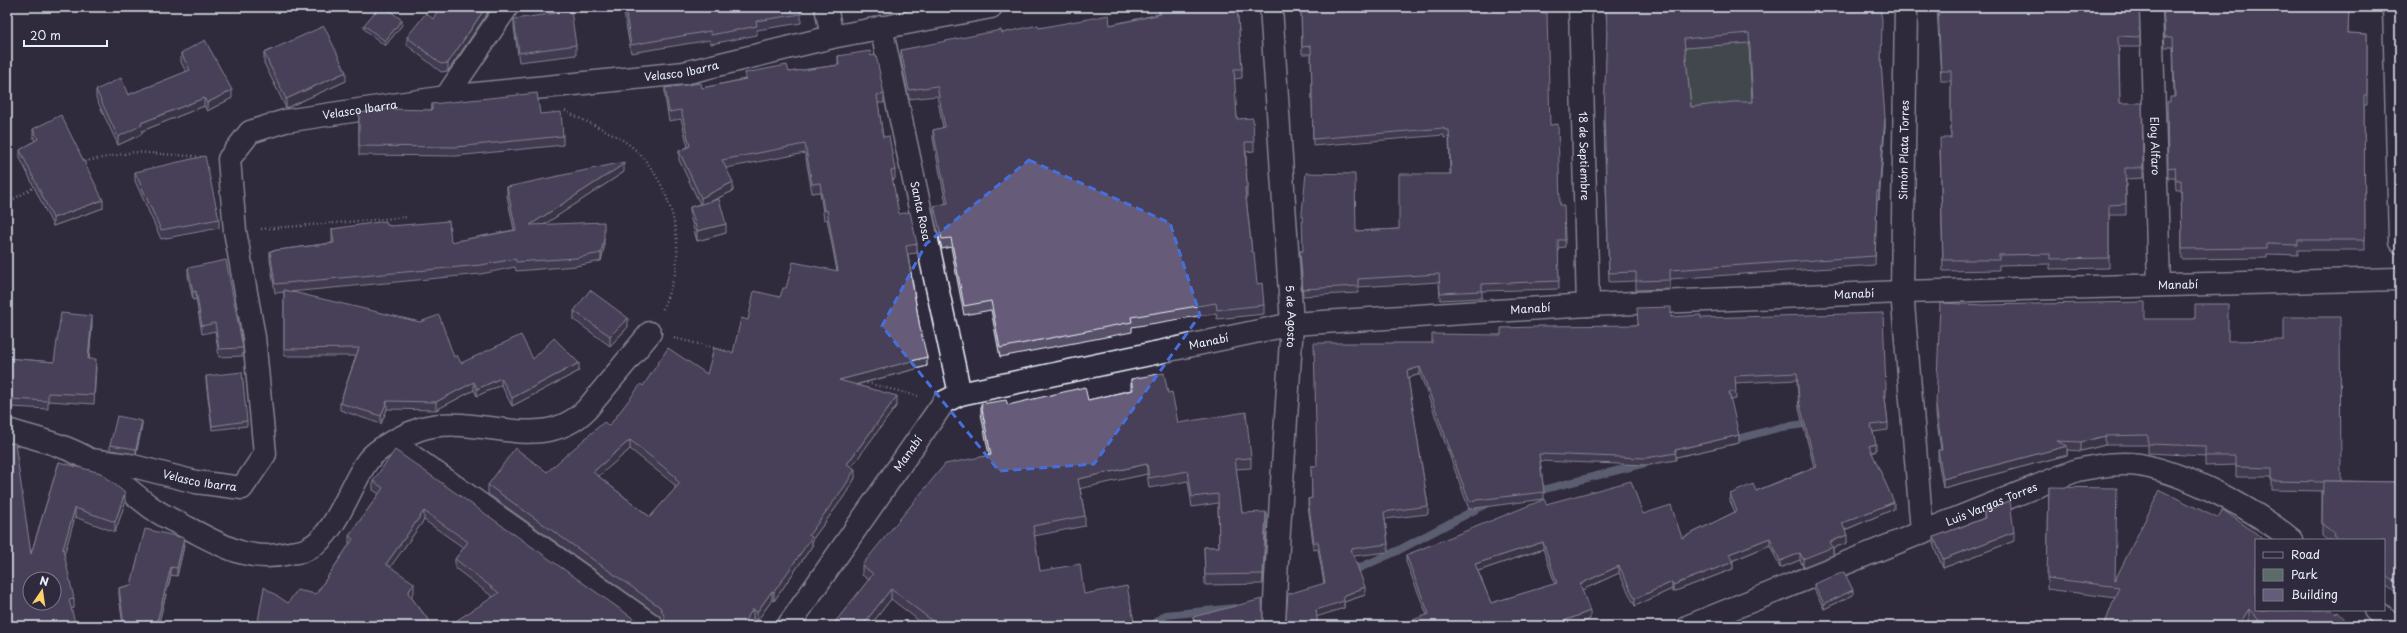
<svg xmlns="http://www.w3.org/2000/svg" width="2407" height="633" font-family="'Playpen Sans',sans-serif">
  <style>
    .green { fill: #5a6c65; stroke: #a1aeae }
    .lines { fill: none; stroke-linecap: round; stroke-linejoin: round }
    .stream { stroke: #8f9daf; stroke-width: 8 }
    .street-casing { stroke: #e8f1f8; stroke-width: 25 }
    .path { stroke: #e8f1f8; stroke-width: 2.5; stroke-dasharray: 1 3; stroke-linecap: butt }
    .street { stroke: #2f2a3d; stroke-width: 22 }
    .wall { fill: #584f69; stroke: #e8f1f8; fill-rule: evenodd }
    .shaded-wall { fill: #474055; stroke: #e8f1f8 }
    .building { fill: #665c7a; stroke: #e8f1f8; fill-rule: evenodd }
    .marked { fill: none; stroke: #466fde; stroke-width: 3; stroke-dasharray: 8 5; stroke-linejoin: round }
    .labels { text-anchor: middle; stroke-width: 3.5; stroke-linejoin: round; paint-order: stroke }
    .street-label { font-size: 11px; fill: #e8f1f8; stroke: #2f2a3d }
  </style>
  <rect width="100%" height="100%" fill="#2f2a3d"/>
  <filter id="ink" filterUnits="userSpaceOnUse"><feTurbulence type="fractalNoise" baseFrequency=".025" numOctaves="2"/><feDisplacementMap in="SourceGraphic" scale="8" xChannelSelector="R" yChannelSelector="G"/><feConvolveMatrix kernelMatrix="1 2 1 2 8 2 1 2 1" color-interpolation-filters="sRGB"/></filter>
  <g filter="url(#ink)">
    <!-- green -->
    <path class="green" d="M1749 43 1753 111 1691 116 1684 48Z"/>
    <g class="lines">
      <!-- stream -->
      <g class="stream">
        <path d="M1729 441 1782 427 1813 423"/>
        <path d="M1534 492 1650 462"/>
        <path d="M1350 572 1397 551 1484 505"/>
        <path d="M1152 626 1166 615 1235 608"/>
      </g>
      <!-- street casing -->
      <g class="street-casing">
        <g id="street">
          <path d="M826 7 832 37"/>
          <path id="s1" d="M1271 7 1292 324 1276 578 1274 626"/>
          <path id="s2" d="M1580 7 1588 305"/>
          <path d="M1906 7 1902 292 1922 531"/>
          <path id="s3" d="M2151 7 2159 285"/>
          <path d="M2394 7 2400 242"/>
          <path id="s4" d="M881 27 960 394"/>
          <path d="M446 97 507 7"/>
          <path d="M7 430C34 438 66 445 90 460 112 473 131 493 152 508 163 516 176 522 188 528 223 546 249 563 290 553 296 552 302 552 307 549 335 537 349 488 366 463 377 447 402 436 420 429 476 411 540 457 587 409L650 333"/>
          <path d="M392 442 653 626"/>
          <path id="s5" d="M90 460 129 465 196 482 242 488 265 454 254 337 235 231 229 159 250 132 285 121 446 97 684 73 832 37 991 7"/>
          <path d="M2375 610 2394 626"/>
          <path id="s6" d="M788 626 944 402 960 394 1292 324 1588 305 1902 292 2400 279"/>
          <path id="s7" d="M1689 626 2077 470C2098 466 2118 462 2140 465 2188 474 2254 509 2292 540"/>
        </g>
      </g>
      <!-- path -->
      <g class="path">
        <path d="M565 111C585 122 609 130 627 143 664 170 684 229 675 274 672 286 666 299 662 311"/>
        <path d="M81 162 134 152 204 157"/>
        <path d="M7 203 36 186"/>
        <path d="M261 229 408 217"/>
        <path d="M674 338 735 353"/>
        <path d="M863 382 918 396"/>
      </g>
      <!-- street -->
      <use href="#street" class="street"/>
    </g>
    <!-- wall -->
    <g class="wall">
      <path d="M487 7V14L448 71 441 72 407 45V37Z"/>
      <path d="M623 7H800L801 14V23L757 30V35L711 44 710 40 631 53Z"/>
      <path d="M855 7H875L856 11Z"/>
      <path d="M1158 7H1237L1242 69V78L1234 79 1237 119 1254 142V151L1246 152 1247 187V197H1246L1252 252 1257 284 1264 305V314L1217 319 1216 313 1132 327V332L1000 357 991 310 964 315 951 247 942 249 934 216V206L946 204 933 139V130L943 128 937 96 909 99 901 60V50L1002 33 1039 28 1110 25 1159 14Z"/>
      <path d="M1301 7 1550 125 1560 205 1565 240V247L1558 248 1559 289 1482 291V298L1440 300 1439 282 1358 287V293L1303 296 1300 251H1303L1356 231 1399 229 1450 174 1449 137 1444 138V135L1313 146 1311 54H1302Z"/>
      <path d="M1606 7H1880L1881 65 1885 127 1879 200H1877L1875 265 1670 279V289L1636 290V281L1609 282 1604 123 1607 34ZM1749 43 1752 102 1691 107 1685 48Z"/>
      <path d="M1937 7H2139L2140 47H2119L2120 103 2143 168V178L2126 179V215H2109V268L2050 269V264L1999 265V270L1943 271 1940 148 1951 138V81H1941Z"/>
      <path d="M2162 7H2349L2348 33 2367 34V105H2364L2365 250H2298V255L2267 254V258L2182 259 2181 190H2176L2175 178H2168L2167 113 2170 102 2174 97 2173 47H2165Z"/>
      <path d="M514 19 576 45V55L519 62 514 28Z"/>
      <path d="M364 25H402L385 46 364 29Z"/>
      <path d="M181 53 232 98 207 111 204 106 142 131V134L118 145 96 98V90L128 95 186 72 181 62Z"/>
      <path d="M264 53 346 81 286 108 264 63Z"/>
      <path d="M838 56H871L884 94V103H878L883 137 895 170V179L892 180 899 214 917 244V253L908 254 920 328 927 366 856 385 897 405 851 467 855 478 845 495 812 540V546L774 601 772 600 757 621 753 618 748 626H660L663 625 664 623 660 616 488 494V485L547 472 609 426 643 386 707 374 733 353 748 320 780 297 786 288 837 271 827 219 824 220 820 192 812 193 805 153 726 168 733 191 712 201 726 233 697 241 690 216V207L700 204 679 160V151L688 147 681 119 669 121 665 97V88H702L745 79V73L789 72 838 65ZM630 449 675 485V489L650 517 598 476Z"/>
      <path d="M432 104 540 114 563 136V145L456 156 359 155V113L432 110Z"/>
      <path d="M33 129 103 208 53 226 20 158V150L35 141 33 136Z"/>
      <path d="M135 172 219 219V228L161 239 135 181Z"/>
      <path d="M624 172 545 224 604 248 601 261 576 266 516 271 515 267 481 274 290 292 454 357 461 363 533 359 579 371 512 406 501 385 477 396 474 390 436 410 387 409 381 424 340 410V403L356 356H284V292L275 293 270 260V251L332 243V229L387 225 451 242 514 230 507 196V187Z"/>
      <path d="M188 268 243 348V356L219 357 215 331 202 334 196 299 193 300 188 276Z"/>
      <path d="M574 311 628 327 610 346 574 320Z"/>
      <path d="M1671 317 1701 318 1886 389V397H1885L1888 423V430L1873 432 1876 451 1872 453 1894 509 1845 530 1847 543 1833 548V555L1803 567 1800 560 1780 568 1770 545 1732 561 1733 569 1673 592 1672 589 1635 606 1619 573 1582 590 1590 619 1427 615 1406 562V555L1546 504 1643 514 1682 538 1735 512 1730 501V494L1756 491 1814 467 1799 409 1797 380 1735 383 1736 399 1730 400 1739 443 1676 457V460L1646 465 1540 461 1544 492V499L1469 509 1420 374 1408 378 1428 506V514L1385 519 1388 544V552L1354 556 1365 595 1344 602V608L1282 626 1324 584 1318 549 1314 550 1308 506V499L1312 498 1311 466H1316L1432 343 1501 335 1637 325ZM1543 549 1555 584 1491 603 1478 571Z"/>
      <path d="M2145 319 2228 341 2341 481 2400 482V596L2384 584V540H2327L2322 536V491L2272 490V477H2236V465L2205 466V456L2148 453V445H2105L2081 451 2067 450V455L1943 488 1938 460V450H1941L1936 415V405Z"/>
      <path d="M92 325 89 359 96 367 94 404 48 401V409L11 407V393L7 392V358L54 362Z"/>
      <path d="M206 376 247 421V426L212 430 206 381Z"/>
      <path d="M1131 379 1168 393 1178 423 1251 458V468L1236 469 1242 513 1266 522 1263 584 1205 585 1204 547H1219L1218 503 1192 507 1188 481 1149 488 1147 474 1080 488 1085 516V526L1034 536 1040 571 1084 594 1134 621V626H926L891 599 870 626H832L869 580 862 575V565L989 455 981 414V404L1008 405 1088 400 1131 390Z"/>
      <path d="M142 426 136 454 110 450V445Z"/>
      <path d="M59 462 125 503 115 532 75 517 64 554 74 608 71 609 31 554Z"/>
      <path d="M373 481 644 626 493 597 455 568V559L464 548 424 520 390 567 414 592 411 597 433 626H258V621L288 603 316 594 349 545V536L379 494 373 490Z"/>
      <path d="M2049 487 2115 579 2336 614 2351 626H2255L2249 620 2245 626H2104L2116 598 2047 589Z"/>
      <path d="M1984 512 2014 541 1943 568 1934 547V537L1984 518Z"/>
      <path d="M184 546 177 576 171 575 158 626H123L119 596V588L131 585Z"/>
      <path d="M1814 584 1853 595 1824 609 1814 589Z"/>
      <path d="M1193 617 1263 625 1264 626H1194Z"/>
    </g>
    <!-- shaded-wall -->
    <g class="shaded-wall">
      <path d="M486 7H487V14L448 71V63Z"/>
      <path d="M402 20V25L385 46V41Z"/>
      <path d="M346 72V81L286 108V99Z"/>
      <path d="M232 90V98L207 111V103Z"/>
      <path d="M204 98V106L142 131V134L118 145V137L141 123Z"/>
      <path d="M1885 118V127L1879 200V191Z"/>
      <path d="M624 164V172L530 234V225Z"/>
      <path d="M733 182V191L701 206V198Z"/>
      <path d="M103 200V208L53 226V218Z"/>
      <path d="M726 224V233L697 241V231Z"/>
      <path d="M604 239V248L601 261V253Z"/>
      <path d="M196 291V299L193 300V292Z"/>
      <path d="M92 316V325L88 367V359Z"/>
      <path d="M628 318V327L610 346V336Z"/>
      <path d="M927 357V366L839 389V380Z"/>
      <path d="M579 363V371L512 406V398Z"/>
      <path d="M1420 367V374L1407 378V371Z"/>
      <path d="M501 378V385L477 396V389Z"/>
      <path d="M474 382V390L436 410V402Z"/>
      <path d="M897 396V405L847 473V464Z"/>
      <path d="M387 401V409L381 424V416Z"/>
      <path d="M142 421V426L136 454V449Z"/>
      <path d="M1739 435V443L1676 457 1675 450Z"/>
      <path d="M2105 436V445L2081 451V442Z"/>
      <path d="M630 440V449L593 481V472Z"/>
      <path d="M1876 444V451L1869 453V446Z"/>
      <path d="M2067 446V455L1943 488V479Z"/>
      <path d="M1147 464V474L1078 489V479Z"/>
      <path d="M855 469V478L845 495 812 540V546L774 601V592L809 535Z"/>
      <path d="M125 493V503L115 532V522Z"/>
      <path d="M1894 502V509L1842 531V523Z"/>
      <path d="M75 508V517L63 559V549Z"/>
      <path d="M424 511V520L386 573V564Z"/>
      <path d="M1266 512V522L1263 584V574Z"/>
      <path d="M2014 532V541L1943 568V559Z"/>
      <path d="M1847 535V543L1833 548V555L1803 567V559L1830 542Z"/>
      <path d="M184 538V546L177 576V568Z"/>
      <path d="M1770 538V545L1729 562V554Z"/>
      <path d="M1543 542V549L1475 572V564Z"/>
      <path d="M1800 553V560L1780 568V561Z"/>
      <path d="M1733 562V569L1673 592V585Z"/>
      <path d="M1619 566V573L1580 591V584Z"/>
      <path d="M171 567V575L158 626H157V622Z"/>
      <path d="M1672 582V589L1635 606V599Z"/>
      <path d="M414 583V592L408 601V593Z"/>
      <path d="M1365 587V595L1344 602V608L1316 617V610L1343 596Z"/>
      <path d="M891 589V599L870 626H862Z"/>
      <path d="M1853 590V595L1824 609V604Z"/>
      <path d="M772 591V600L757 621V612Z"/>
      <path d="M74 599V608L69 610V600Z"/>
      <path d="M753 609V618L748 626H741Z"/>
      <path d="M2249 609V620L2245 626H2238Z"/>
      <path d="M1590 611V619L1570 626H1564V621Z"/>
    </g>
    <!-- building -->
    <g class="building">
      <path d="M379 7H385L402 20 385 41 364 25Z"/>
      <path d="M439 7H486L448 63 441 64 407 37 426 13 433 19Z"/>
      <path d="M625 7H800L801 14 756 21 757 26 711 35 710 31 631 45Z"/>
      <path d="M1159 7H1237L1242 69H1234L1237 119 1253 118 1254 142H1245L1247 187 1245 188 1252 252H1254L1257 284 1262 283 1264 305 1217 310 1216 303 1131 317 1132 322 1000 348 991 301 964 306 951 238 942 239 934 206 948 203 933 130 945 127 937 86 909 90 901 50 1001 30 1002 33 1038 25 1039 28 1109 15 1110 25 1161 14Z"/>
      <path d="M1301 7H1543V13H1547L1550 125 1558 124 1560 205H1564L1565 240H1558L1559 281 1482 284V291L1440 293 1439 274 1358 279V286L1303 289 1300 251H1303L1302 213 1306 173 1355 174 1356 231 1399 229V174H1451L1449 130H1444V128L1313 139 1311 46 1302 47Z"/>
      <path d="M1606 7H1880L1882 20 1881 62 1885 118 1879 191H1877L1875 256 1670 270V280L1636 281V272L1609 273 1604 113 1607 29ZM1749 33 1753 102H1733L1691 107 1684 39Z"/>
      <path d="M1938 7H2139L2140 37 2118 36 2120 103H2142L2143 168H2125L2126 204 2109 205V258L2050 259V254L1999 255V260H1943L1940 138H1951V71H1941Z"/>
      <path d="M2163 7H2349L2348 33 2367 34V95H2364L2365 240H2298V245L2267 244V248L2182 249 2181 180H2176L2175 167 2168 168 2167 102H2170V97H2175L2173 37H2165Z"/>
      <path d="M571 11 576 45 519 53 514 19Z"/>
      <path d="M324 26 346 72 286 99 264 53Z"/>
      <path d="M205 40 232 90 207 103 204 98 141 123 142 125 118 137 96 90 121 78 128 95 190 70 181 53Z"/>
      <path d="M870 51 871 56 876 55 884 94 877 95 883 137 889 136 895 170 891 171 899 214 910 212 917 244 906 246 920 328 927 357 839 380 897 396 847 464 855 469 845 486 809 535 812 537 774 592 772 591 757 612 753 609 741 626H660L663 625 665 618 660 607 488 485 515 448 547 472 604 422 609 426 641 384 643 386 668 348 707 374 714 348 733 353 741 318 748 320 754 291 780 297 783 288H786L793 262 838 271 827 210 824 211 820 183 812 184 805 144 722 160 733 182 701 198 679 151 690 146 681 110 669 112 665 88 701 83 702 88 746 79 745 73 787 65 789 72 839 65 838 56ZM630 440 676 477 675 479 680 483 650 517 593 472Z"/>
      <path d="M537 93 540 114 561 112 563 136 456 147 359 146V113L387 109 432 110V104Z"/>
      <path d="M61 115 103 200 53 218 20 150 38 139 33 129Z"/>
      <path d="M205 156 219 219 161 230 135 172Z"/>
      <path d="M624 162V164L530 225 604 222V239L601 253 576 258 516 262 515 259 481 265 275 284 270 251 334 243 332 229 386 221 387 225 391 226 449 221 451 242 516 230 507 187Z"/>
      <path d="M719 199 726 224 697 231 690 207Z"/>
      <path d="M226 260 243 348 219 349 215 323 202 326 196 291 193 292 188 268Z"/>
      <path d="M284 290 420 322 439 315 454 357 457 355 461 363 521 335 533 359 554 338 579 363 512 398 501 378 477 389 474 382 436 402 387 401 381 416 340 403 359 348 284 349Z"/>
      <path d="M590 290 628 318 610 336 574 311Z"/>
      <path d="M2145 302V319H2195V304H2228V341L2284 340V317H2340L2341 481H2323V482L2272 481V468L2236 467V456H2205V446L2148 444V435L2105 436 2081 442 2057 441 2067 446 1943 479 1938 450H1942L1936 405 1940 303 1984 305Z"/>
      <path d="M1671 307V317L1701 315V318L1883 313 1886 389 1884 390 1888 423 1871 425 1876 444 1869 446 1894 502 1842 523 1847 535 1830 542 1833 547 1803 559 1800 553 1780 561 1770 538 1729 554 1733 562 1673 585 1672 582 1635 599 1619 566 1580 584 1590 611 1564 621 1566 626H1397L1429 614 1406 555 1545 499 1546 504 1631 481 1643 514 1671 505 1682 538 1737 511 1730 494 1753 484 1756 491 1816 467 1799 401 1797 373 1735 376 1736 392H1729L1739 435 1675 450 1676 453 1646 458 1539 454 1544 492 1469 501 1420 367 1407 371 1428 506 1384 512 1388 544 1351 549 1365 587 1343 596 1344 601 1316 610 1318 626H1282L1286 620 1288 594 1325 583 1318 542 1314 543 1308 499 1312 498 1311 466H1317L1314 343H1432V334L1501 335V328L1538 327V326L1638 325 1637 308ZM1543 542 1557 583 1491 603 1475 564Z"/>
      <path d="M61 313 92 316 88 359H96L94 395 48 393V401L11 399V385L7 384V358L54 362Z"/>
      <path d="M242 372 247 421 212 426 206 376Z"/>
      <path d="M1164 373 1168 393 1172 392 1178 423 1246 412 1251 458 1235 459 1242 513 1266 512 1263 574 1205 575 1204 547H1219L1218 494 1192 497 1188 471 1149 478 1147 464 1078 479 1085 516 1033 526 1040 571 1080 564 1084 594 1127 586 1134 621 1106 626H939L891 589 862 626H832L873 574 862 565 945 464 991 455 981 404 1006 400 1008 405 1085 387 1088 400 1133 390 1131 379Z"/>
      <path d="M117 416 142 421 136 449 110 445Z"/>
      <path d="M15 443 31 554 59 462 101 473 125 493 115 522 75 508 63 549 74 599 69 600 76 626H7V444ZM30 579H54V603H30Z"/>
      <path d="M395 450 644 626H448L499 593 455 559 468 542 424 511 386 564 414 583 408 593 433 626H285L258 621 264 587 288 603 297 590 316 594 353 539 349 536 383 488 373 481Z"/>
      <path d="M2323 481 2400 482V585L2384 573V540H2340L2334 536 2335 534 2322 524Z"/>
      <path d="M2049 487 2117 488 2115 580 2160 490 2217 518 2223 510 2257 534 2263 540H2256V610H2332L2336 614 2338 612 2351 626H2264L2249 609 2238 626H2104L2119 587 2047 578Z"/>
      <path d="M2010 501 2014 532 1943 559 1934 537 1985 518 1984 512Z"/>
      <path d="M145 529 184 538 177 568 171 567 157 622 124 626 119 588 131 585Z"/>
      <path d="M1844 572 1853 590 1824 604 1814 584Z"/>
      <path d="M1262 599 1263 625 1264 626H1196L1193 617Z"/>
      <path d="M1733 623 1735 626H1726Z"/>
    </g>
  </g>
  <!-- marked area -->
  <path d="M0 0H2407V633H0ZM1029 160 1170 223 1200 315 1094 464 999 471 882 326 926 244Z" fill="#2f2a3d" fill-opacity=".55" fill-rule="evenodd"/>
  <path class="marked" d="M1029 160 1170 223 1200 315 1094 464 999 471 882 326 926 244Z"/>
  <g class="labels">
    <!-- street labels -->
    <g class="street-label">
      <text dy="4" stroke="none"><textPath href="#s5" startOffset="964">Velasco Ibarra</textPath></text>
      <text dy="4" stroke="none"><textPath href="#s5" startOffset="640">Velasco Ibarra</textPath></text>
      <text dy="4" stroke="none"><textPath href="#s3" startOffset="139">Eloy Alfaro</textPath></text>
      <text transform="translate(1904 150) rotate(-89)" y="4">Simón Plata Torres</text>
      <text dy="4" stroke="none"><textPath href="#s2" startOffset="149">18 de Septiembre</textPath></text>
      <text dy="4" stroke="none"><textPath href="#s4" startOffset="188">Santa Rosa</textPath></text>
      <text dy="4" stroke="none"><textPath href="#s6" startOffset="1517">Manabí</textPath></text>
      <text dy="4" stroke="none"><textPath href="#s6" startOffset="1193">Manabí</textPath></text>
      <text dy="4" stroke="none"><textPath href="#s6" startOffset="869">Manabí</textPath></text>
      <text dy="4" stroke="none"><textPath href="#s1" startOffset="310">5 de Agosto</textPath></text>
      <text dy="4" stroke="none"><textPath href="#s6" startOffset="545">Manabí</textPath></text>
      <text dy="4" stroke="none"><textPath href="#s6" startOffset="210">Manabí</textPath></text>
      <text dy="4" stroke="none"><textPath href="#s5" startOffset="112">Velasco Ibarra</textPath></text>
      <text dy="4" stroke="none"><textPath href="#s7" startOffset="326">Luis Vargas Torres</textPath></text>
    </g>
  </g>
  <!-- margin -->
  <rect width="2407" height="633" fill="none" stroke="#2f2a3d" stroke-width="24"/>
  <rect x="12" y="12" width="2383" height="609" fill="none" stroke="#e8f1f8" stroke-width="1.5" filter="url(#ink)"/>
  <!-- legend -->
  <rect x="2255" y="539" width="130" height="72" fill="#2f2a3d" stroke="#797a88"/>
  <rect x="2263" y="552" width="20" height="6" fill="#2f2a3d" stroke="#797a88"/>
  <text x="2291" y="559" font-size="12" fill="#e8f1f8">Road</text>
  <rect x="2263" y="569" width="20" height="12" fill="#5a6c65" stroke="#797a88"/>
  <text x="2291" y="579" font-size="12" fill="#e8f1f8">Park</text>
  <rect x="2263" y="589" width="20" height="12" fill="#665c7a" stroke="#797a88"/>
  <text x="2291" y="599" font-size="12" fill="#e8f1f8">Building</text>
  <!-- north arrow -->
  <g transform="translate(42 591) rotate(13)"><circle r="19" fill="#2f2a3d" stroke="#797a88"/>
  <path d="M0-3L7 15L0 10L-7 15Z" fill="#ffd166"/>
  <text y="-6" font-size="11" font-weight="bold" text-anchor="middle" fill="#e8f1f8">N</text>
  </g>
  <!-- scale -->
  <path d="M24 40v6h83v-6" fill="none" stroke="#e8f1f8" stroke-width="2"/>
  <text x="30" y="40" font-size="12" fill="#e8f1f8" stroke="#2f2a3d" stroke-width="3" paint-order="stroke">20 m</text>
</svg>
